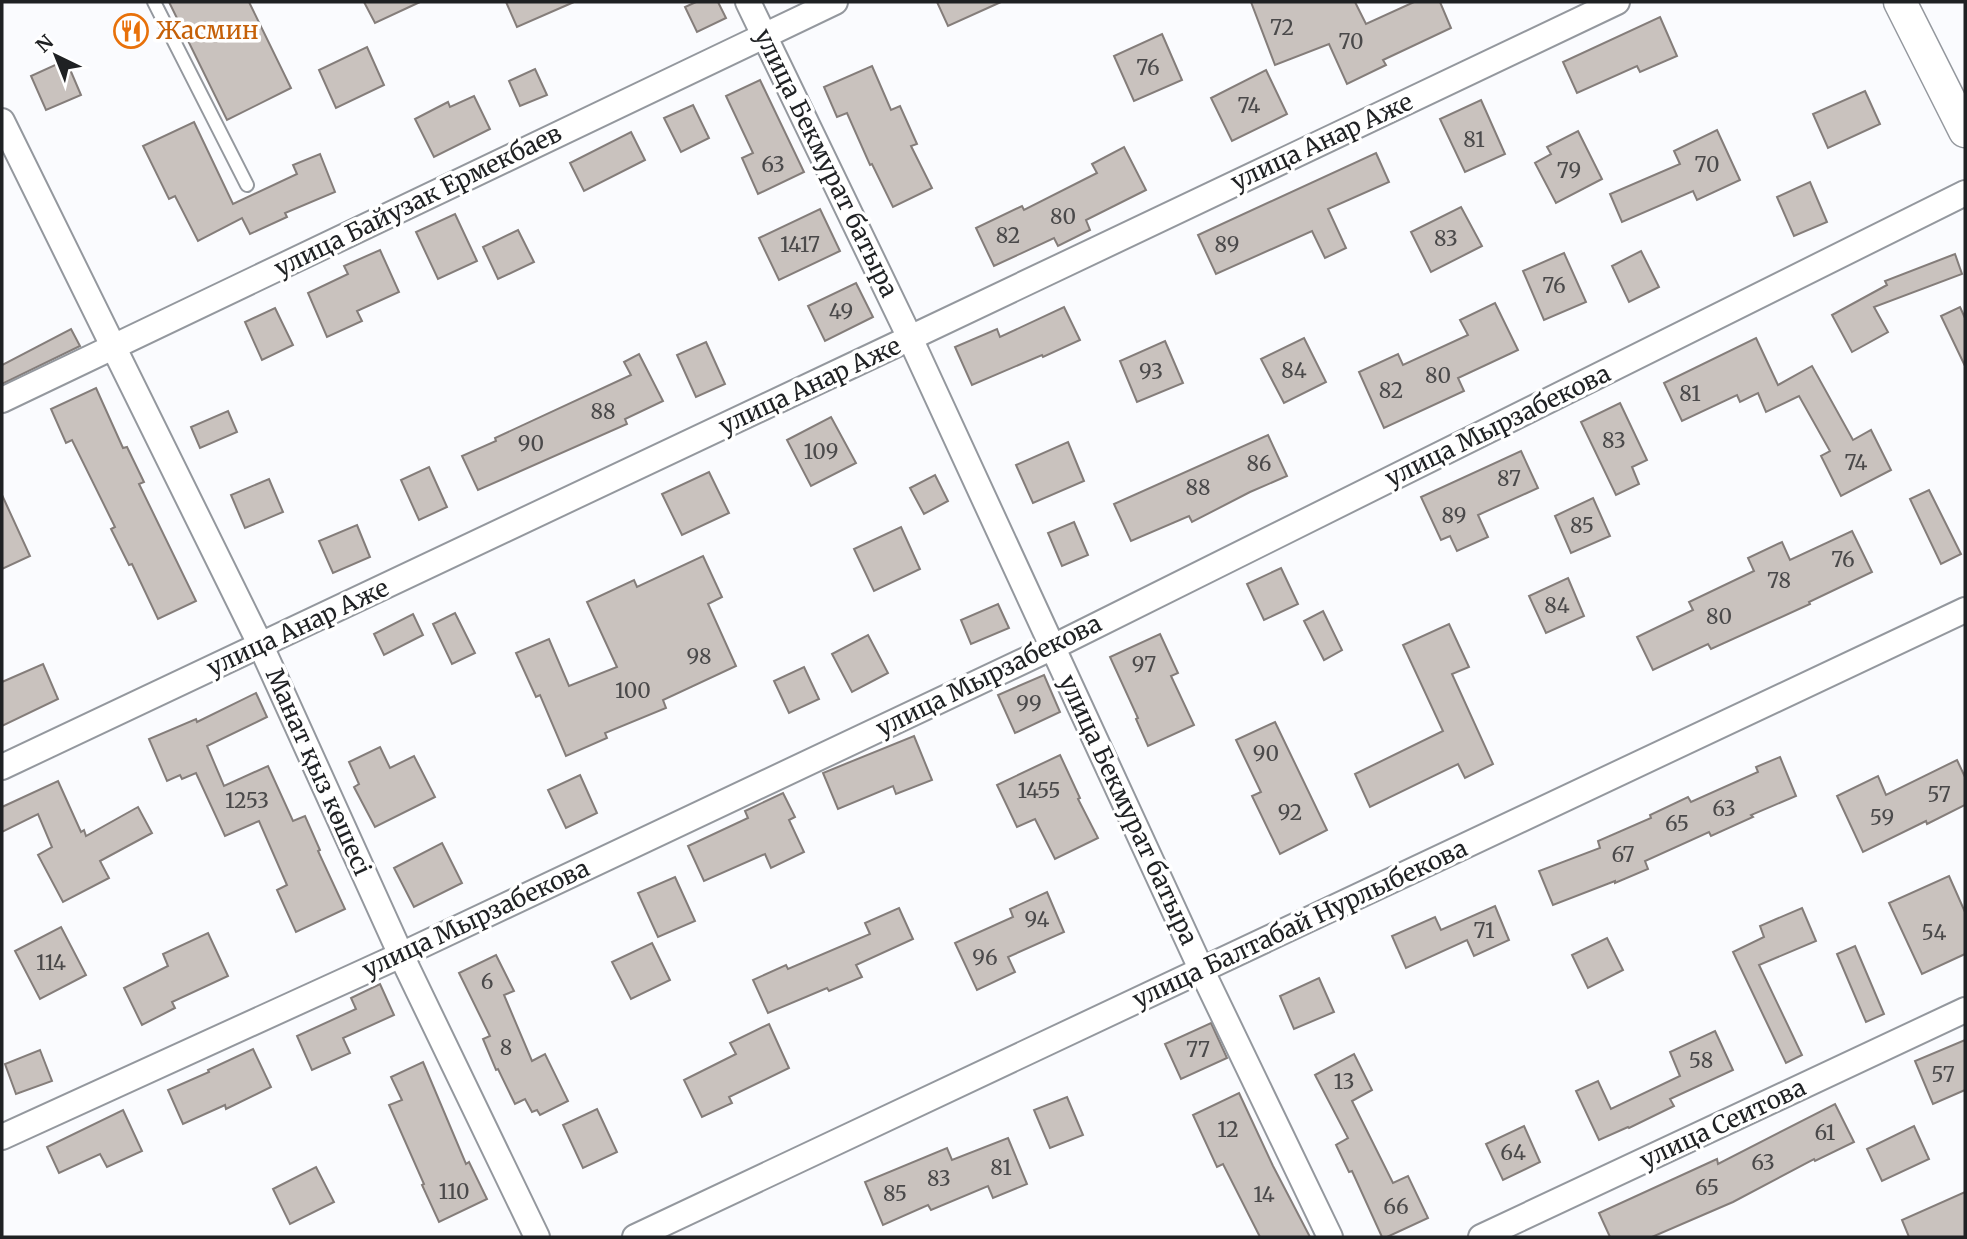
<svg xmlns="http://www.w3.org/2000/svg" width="1967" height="1239" font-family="Merriweather,serif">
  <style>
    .building { fill: #c9c2be; stroke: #847d7a; stroke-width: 2 }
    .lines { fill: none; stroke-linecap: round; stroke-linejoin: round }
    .service-casing { stroke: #94989e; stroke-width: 16 }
    .minor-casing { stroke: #94989e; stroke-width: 28 }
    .tertiary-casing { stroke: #94989e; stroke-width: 35 }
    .service { stroke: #fff; stroke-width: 12 }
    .minor { stroke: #fff; stroke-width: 24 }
    .tertiary { stroke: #fff; stroke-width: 32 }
    .labels { text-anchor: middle; stroke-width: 7; stroke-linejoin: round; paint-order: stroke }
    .number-label { font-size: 21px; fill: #4a494a }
    .food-label { font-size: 24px; fill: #c56008; stroke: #fff; text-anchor: start }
    .street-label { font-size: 24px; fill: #1f2123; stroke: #fff }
  </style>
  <rect width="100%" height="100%" fill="#fafbfe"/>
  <!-- building -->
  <g class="building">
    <path d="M169 2H249L291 88 227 120Z"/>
    <path d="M364 2H420L375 23Z"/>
    <path d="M506 2H574L517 27Z"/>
    <path d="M696 2H718L726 18 697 32 685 7Z"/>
    <path d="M937 2H1001L948 26Z"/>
    <path d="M1251 2H1355L1366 24 1414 2H1440L1451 28 1383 60 1386 65 1347 84 1329 44 1275 65Z"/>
    <path d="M1660 17 1677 56 1640 72 1637 66 1577 93 1563 62Z"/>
    <path d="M1162 34 1182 80 1134 101 1114 56Z"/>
    <path d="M367 47 384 85 336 108 319 70Z"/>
    <path d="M66 60 81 95 46 110 31 76Z"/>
    <path d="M872 66 891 110 900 106 917 144 911 146 932 188 893 207 872 164 870 165 847 113 837 117 824 87Z"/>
    <path d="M535 69 547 95 520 106 509 81Z"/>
    <path d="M1266 70 1287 114 1232 141 1211 98Z"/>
    <path d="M760 80 804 172 758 194 742 158 753 153 726 96Z"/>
    <path d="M1865 91 1880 124 1828 148 1813 114Z"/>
    <path d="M474 96 490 129 434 157 415 119 448 102 450 107Z"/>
    <path d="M1481 100 1505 154 1465 172 1440 119Z"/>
    <path d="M693 105 709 138 681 152 664 118Z"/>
    <path d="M194 122 233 204 297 174 293 165 320 154 335 192 285 213 287 217 250 234 242 218 198 241 175 196 169 199 143 146Z"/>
    <path d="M1717 130 1740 180 1697 200 1693 191 1622 222 1610 194 1680 164 1674 151Z"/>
    <path d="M1578 131 1602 179 1556 203 1535 163 1551 154 1547 147Z"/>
    <path d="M631 132 645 160 584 191 570 163Z"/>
    <path d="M1124 147 1146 190 1086 220 1090 230 1058 246 1054 238 994 266 976 228 1022 206 1024 210 1097 173 1092 164Z"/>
    <path d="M1376 153 1389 182 1328 209 1346 248 1325 258 1312 231 1216 274 1198 235Z"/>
    <path d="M1810 182 1827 222 1794 236 1777 197Z"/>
    <path d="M1461 207 1482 246 1431 272 1411 232Z"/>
    <path d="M820 209 840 251 779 280 759 238Z"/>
    <path d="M455 214 477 261 438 279 416 232Z"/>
    <path d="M518 230 534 262 498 279 483 247Z"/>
    <path d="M380 250 399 292 357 311 362 321 327 337 308 293 348 274 344 266Z"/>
    <path d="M1641 251 1659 287 1629 302 1612 266Z"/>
    <path d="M1564 253 1586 302 1544 320 1523 271Z"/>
    <path d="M1955 254 1962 274 1874 307 1888 332 1852 352 1832 315 1887 285 1885 281Z"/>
    <path d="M856 283 873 317 825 341 808 306Z"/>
    <path d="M1495 303 1518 350 1458 378 1464 391 1384 428 1359 372 1398 354 1403 365 1468 335 1460 320Z"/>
    <path d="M1064 307 1080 340 1043 357 1042 355 972 385 955 347 997 329 1000 337Z"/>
    <path d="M1960 307 1965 318V366L1941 316Z"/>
    <path d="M275 308 293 345 262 360 245 322Z"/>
    <path d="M71 329 80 346 2 384V365Z"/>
    <path d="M1304 338 1326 382 1284 403 1261 359Z"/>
    <path d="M1756 338 1778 385 1812 366 1853 440 1871 430 1891 470 1841 496 1821 456 1830 451 1799 396 1766 412 1758 393 1740 402 1737 395 1682 421 1664 383Z"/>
    <path d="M1165 341 1183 383 1137 402 1120 361Z"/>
    <path d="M706 342 725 384 696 397 677 355Z"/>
    <path d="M639 354 663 401 625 419 627 424 478 490 462 456 496 441 495 438 631 375 624 362Z"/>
    <path d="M96 388 123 448 127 447 144 482 139 484 196 601 158 619 132 564 129 565 111 529 115 527 72 440 66 443 51 409Z"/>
    <path d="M1620 403 1647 460 1632 467 1639 484 1616 495 1581 422Z"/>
    <path d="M228 411 237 432 200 448 191 427Z"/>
    <path d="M831 417 856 463 811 486 787 440Z"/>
    <path d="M1268 435 1287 476 1250 492 1192 522 1189 516 1131 541 1114 504Z"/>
    <path d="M1068 442 1084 481 1033 503 1016 465Z"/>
    <path d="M1521 451 1538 488 1478 515 1488 537 1457 551 1450 536 1441 540 1421 497Z"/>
    <path d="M429 467 447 507 419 520 401 480Z"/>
    <path d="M709 472 729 513 682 535 662 494Z"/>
    <path d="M935 475 948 501 924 514 910 488Z"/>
    <path d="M269 479 283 512 245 528 231 495Z"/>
    <path d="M1929 490 1961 554 1941 564 1910 499Z"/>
    <path d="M2 495 30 556 2 569Z"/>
    <path d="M1593 498 1610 536 1571 553 1555 516Z"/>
    <path d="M1074 522 1088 555 1062 566 1048 533Z"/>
    <path d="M357 525 370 557 333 573 319 541Z"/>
    <path d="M901 527 920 569 874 591 854 549Z"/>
    <path d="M1852 531 1872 572 1809 602 1810 604 1711 649 1708 644 1653 670 1637 637 1693 610 1689 602 1754 571 1748 558 1782 542 1790 560Z"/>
    <path d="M703 556 722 597 708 604 736 666 663 700 666 708 605 733 607 738 566 756 540 695 536 697 516 653 549 639 569 686 617 667 587 602 634 580 637 587Z"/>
    <path d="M1281 568 1298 604 1264 620 1247 584Z"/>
    <path d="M1568 578 1584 616 1546 633 1529 596Z"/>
    <path d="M998 604 1009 628 971 644 961 620Z"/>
    <path d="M1323 611 1342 650 1324 660 1304 621Z"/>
    <path d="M455 613 475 653 452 664 433 624Z"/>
    <path d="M413 614 423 635 384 655 374 634Z"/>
    <path d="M1449 624 1469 667 1452 674 1493 764 1465 778 1458 764 1370 807 1355 774 1443 731 1403 645Z"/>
    <path d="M1160 634 1178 673 1171 676 1194 725 1148 746 1136 719 1138 718 1110 657Z"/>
    <path d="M868 635 888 673 852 692 832 654Z"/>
    <path d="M43 664 58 699 2 726V682Z"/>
    <path d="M804 667 819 699 789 713 774 681Z"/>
    <path d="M1044 675 1060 712 1015 733 998 695Z"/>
    <path d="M256 693 267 717 207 746 224 786 268 766 293 821 305 816 320 850 318 851 345 909 296 932 277 890 287 885 259 821 225 836 196 773 182 779 180 775 167 781 149 739 196 719 197 722Z"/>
    <path d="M1275 722 1327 830 1280 854 1252 796 1261 792 1236 740Z"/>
    <path d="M914 736 932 780 896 794 893 786 838 809 823 773Z"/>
    <path d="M380 747 390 768 414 756 435 797 375 827 354 787 359 784 349 762Z"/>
    <path d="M1060 755 1080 798 1078 799 1098 838 1055 859 1035 819 1017 827 997 785Z"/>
    <path d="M1780 757 1796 796 1751 815 1753 817 1711 836 1709 832 1645 861 1648 869 1615 883V881L1553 905 1539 871 1600 848 1598 841 1651 818 1650 815 1688 797 1691 802 1758 772 1756 767Z"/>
    <path d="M1957 760 1965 777V805L1927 824 1926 821 1863 852 1837 796 1878 776 1886 795Z"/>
    <path d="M580 775 597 813 566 828 548 790Z"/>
    <path d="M58 781 81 832 84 830 86 836 138 807 152 833 100 861 109 878 63 902 38 855 52 847 38 814 2 832V807Z"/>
    <path d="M783 793 795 817 789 820 804 852 771 868 765 854 704 881 688 846 748 818 745 811Z"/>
    <path d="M442 843 462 883 414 907 394 868Z"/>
    <path d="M1949 876 1965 912V954L1922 974 1889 903Z"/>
    <path d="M675 877 695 921 658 937 638 893Z"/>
    <path d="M1047 892 1064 932 1008 957 1015 972 977 990 955 943 1013 917 1010 909Z"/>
    <path d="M1495 906 1509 940 1474 956 1467 940 1406 968 1392 936 1435 917 1441 930Z"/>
    <path d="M899 908 913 939 856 965 862 977 829 991 827 988 768 1013 753 980 786 965 788 969 870 934 865 923Z"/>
    <path d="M1802 908 1816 941 1759 965 1802 1055 1786 1063 1733 952 1764 937 1760 926Z"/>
    <path d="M61 927 86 975 40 999 15 951Z"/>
    <path d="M208 933 228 976 172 1002 175 1008 142 1025 124 988 168 966 163 954Z"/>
    <path d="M1607 938 1623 970 1588 988 1572 955Z"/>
    <path d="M652 943 670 980 631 999 612 962Z"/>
    <path d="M1855 946 1884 1014 1866 1022 1837 954Z"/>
    <path d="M496 955 514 991 504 995 532 1061 545 1054 568 1101 540 1115 537 1110 532 1112 525 1099 515 1104 498 1069 496 1070 483 1039 490 1036 459 973Z"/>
    <path d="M1319 978 1334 1012 1294 1029 1280 996Z"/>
    <path d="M380 984 394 1015 343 1038 350 1053 312 1070 297 1036 356 1009 351 998Z"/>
    <path d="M1211 1023 1227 1058 1181 1079 1165 1044Z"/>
    <path d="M769 1024 789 1068 729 1097 732 1103 702 1117 684 1080 736 1054 730 1043Z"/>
    <path d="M1715 1031 1733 1070 1670 1099 1674 1106 1629 1128 1628 1127 1599 1140 1576 1091 1598 1081 1611 1109 1680 1076 1670 1052Z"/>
    <path d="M1965 1040V1090L1933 1104 1915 1061Z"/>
    <path d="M253 1049 271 1087 226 1109 225 1105 183 1124 168 1090 209 1072 208 1070Z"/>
    <path d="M40 1050 52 1081 16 1094 5 1064Z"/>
    <path d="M1354 1054 1372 1090 1352 1101 1393 1183 1408 1176 1428 1218 1387 1237H1382L1352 1171 1349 1172 1336 1145 1348 1138 1315 1075Z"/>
    <path d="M423 1062 466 1164 469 1162 487 1199 439 1222 422 1185 424 1184 389 1105 402 1100 391 1077Z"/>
    <path d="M1239 1093 1273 1166 1310 1237H1260L1223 1164 1217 1167 1193 1115Z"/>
    <path d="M1067 1097 1083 1135 1050 1148 1034 1110Z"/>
    <path d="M1835 1104 1854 1142 1815 1161 1814 1159 1733 1202 1652 1237H1610L1599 1213 1717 1159 1718 1164Z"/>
    <path d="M597 1109 617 1152 583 1168 563 1125Z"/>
    <path d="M123 1110 142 1151 107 1167 100 1154 59 1173 47 1147Z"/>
    <path d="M1524 1126 1540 1162 1503 1180 1486 1144Z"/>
    <path d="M1914 1126 1929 1159 1882 1181 1867 1149Z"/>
    <path d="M1008 1138 1027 1184 993 1198 988 1186 931 1210 928 1205 883 1225 865 1182 947 1148 952 1160Z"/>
    <path d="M316 1167 334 1202 290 1224 273 1189Z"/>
    <path d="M1965 1192V1237H1909L1902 1220Z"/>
  </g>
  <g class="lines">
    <!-- service casing -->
    <g class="service-casing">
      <path id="service" d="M154 2 247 185"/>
    </g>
    <!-- minor casing -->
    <g class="minor-casing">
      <g id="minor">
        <path d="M748 2 910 338 1202 971 1330 1237"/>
        <path d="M2 121 261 646 401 955 537 1237"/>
        <path d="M2 400 835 2"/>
        <path d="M2 767 910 338 1617 2"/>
        <path d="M2 1137 401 955 1053 647 1965 193"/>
        <path d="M635 1237 1965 610"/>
        <path d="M1481 1237 1965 1010"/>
      </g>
    </g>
    <!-- tertiary casing -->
    <g class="tertiary-casing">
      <path id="tertiary" d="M1900 2 1965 131"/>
    </g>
    <!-- service -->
    <use href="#service" class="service"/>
    <!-- minor -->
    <use href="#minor" class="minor"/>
    <!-- tertiary -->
    <use href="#tertiary" class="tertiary"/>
  </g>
  <!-- icons -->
  <defs>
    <g id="restaurant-ring" transform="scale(1.75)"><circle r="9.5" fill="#fff" stroke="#e8710a" stroke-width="1.5"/><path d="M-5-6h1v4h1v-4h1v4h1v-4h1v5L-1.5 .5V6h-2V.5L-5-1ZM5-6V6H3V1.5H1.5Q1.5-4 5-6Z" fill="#e8710a"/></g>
  </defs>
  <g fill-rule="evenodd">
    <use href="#restaurant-ring" x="131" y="31"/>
  </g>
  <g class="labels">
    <!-- number labels -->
    <g class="number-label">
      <text x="1282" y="35">72</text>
      <text x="1351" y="49">70</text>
      <text x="1148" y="75">76</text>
      <text x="1249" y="113">74</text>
      <text x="1474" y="147">81</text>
      <text x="773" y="172">63</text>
      <text x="1707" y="172">70</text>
      <text x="1569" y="178">79</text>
      <text x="1063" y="224">80</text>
      <text x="1008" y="243">82</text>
      <text x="1446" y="246">83</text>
      <text x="800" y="252">1417</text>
      <text x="1227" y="252">89</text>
      <text x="1554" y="293">76</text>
      <text x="841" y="319">49</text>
      <text x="1294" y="378">84</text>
      <text x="1151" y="379">93</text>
      <text x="1438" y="383">80</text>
      <text x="1391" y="398">82</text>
      <text x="1690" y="401">81</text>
      <text x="603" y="419">88</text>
      <text x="1614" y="448">83</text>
      <text x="531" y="451">90</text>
      <text x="821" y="459">109</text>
      <text x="1856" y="470">74</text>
      <text x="1259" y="471">86</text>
      <text x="1509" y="486">87</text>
      <text x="1198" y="495">88</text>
      <text x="1454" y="523">89</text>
      <text x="1582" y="533">85</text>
      <text x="1843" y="567">76</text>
      <text x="1779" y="588">78</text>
      <text x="1557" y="613">84</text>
      <text x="1719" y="624">80</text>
      <text x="699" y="664">98</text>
      <text x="1144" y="672">97</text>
      <text x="633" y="698">100</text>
      <text x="1029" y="711">99</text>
      <text x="1266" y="761">90</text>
      <text x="1039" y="798">1455</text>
      <text x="1939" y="802">57</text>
      <text x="247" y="808">1253</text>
      <text x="1724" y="816">63</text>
      <text x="1290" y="820">92</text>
      <text x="1882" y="825">59</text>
      <text x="1677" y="831">65</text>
      <text x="1623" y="862">67</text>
      <text x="1037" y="927">94</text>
      <text x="1484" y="938">71</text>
      <text x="1934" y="940">54</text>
      <text x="985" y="965">96</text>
      <text x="51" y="970">114</text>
      <text x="487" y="989">6</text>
      <text x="506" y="1055">8</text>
      <text x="1198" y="1057">77</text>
      <text x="1701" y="1068">58</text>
      <text x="1943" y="1082">57</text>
      <text x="1344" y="1089">13</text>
      <text x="1228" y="1137">12</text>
      <text x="1825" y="1140">61</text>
      <text x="1513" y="1160">64</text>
      <text x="1763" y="1170">63</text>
      <text x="1001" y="1175">81</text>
      <text x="939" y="1186">83</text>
      <text x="1707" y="1195">65</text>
      <text x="454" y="1199">110</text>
      <text x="895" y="1201">85</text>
      <text x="1264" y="1202">14</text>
      <text x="1396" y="1214">66</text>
    </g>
    <!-- food labels -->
    <g class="food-label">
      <text x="156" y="39">Жасмин</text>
    </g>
    <!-- street labels -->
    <g class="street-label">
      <text transform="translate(1322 142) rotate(-25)" y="8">улица Анар Аже</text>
      <text transform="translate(826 163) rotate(64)" y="8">улица Бекмурат батыра</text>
      <text transform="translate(418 201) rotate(-26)" y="8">улица Байузак Ермекбаев</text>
      <text transform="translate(810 386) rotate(-25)" y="8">улица Анар Аже</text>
      <text transform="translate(1498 426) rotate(-26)" y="8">улица Мырзабекова</text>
      <text transform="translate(298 628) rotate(-25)" y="8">улица Анар Аже</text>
      <text transform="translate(989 676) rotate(-26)" y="8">улица Мырзабекова</text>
      <text transform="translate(318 772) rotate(66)" y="8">Манат қыз көшесі</text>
      <text transform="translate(1128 810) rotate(65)" y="8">улица Бекмурат батыра</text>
      <text transform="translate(476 919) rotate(-25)" y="8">улица Мырзабекова</text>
      <text transform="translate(1300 924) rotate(-25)" y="8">улица Балтабай Нурлыбекова</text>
      <text transform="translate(1723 1124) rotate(-25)" y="8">улица Сеитова</text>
    </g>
  </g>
  <!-- border -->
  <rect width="1967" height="1239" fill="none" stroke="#1f2123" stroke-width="7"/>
  <!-- north arrow -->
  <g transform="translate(56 56) rotate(317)" stroke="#ffffff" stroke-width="5" paint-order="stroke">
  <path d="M0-5L12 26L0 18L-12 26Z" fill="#1f2123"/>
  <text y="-10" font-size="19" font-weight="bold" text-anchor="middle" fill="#1f2123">N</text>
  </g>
</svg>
